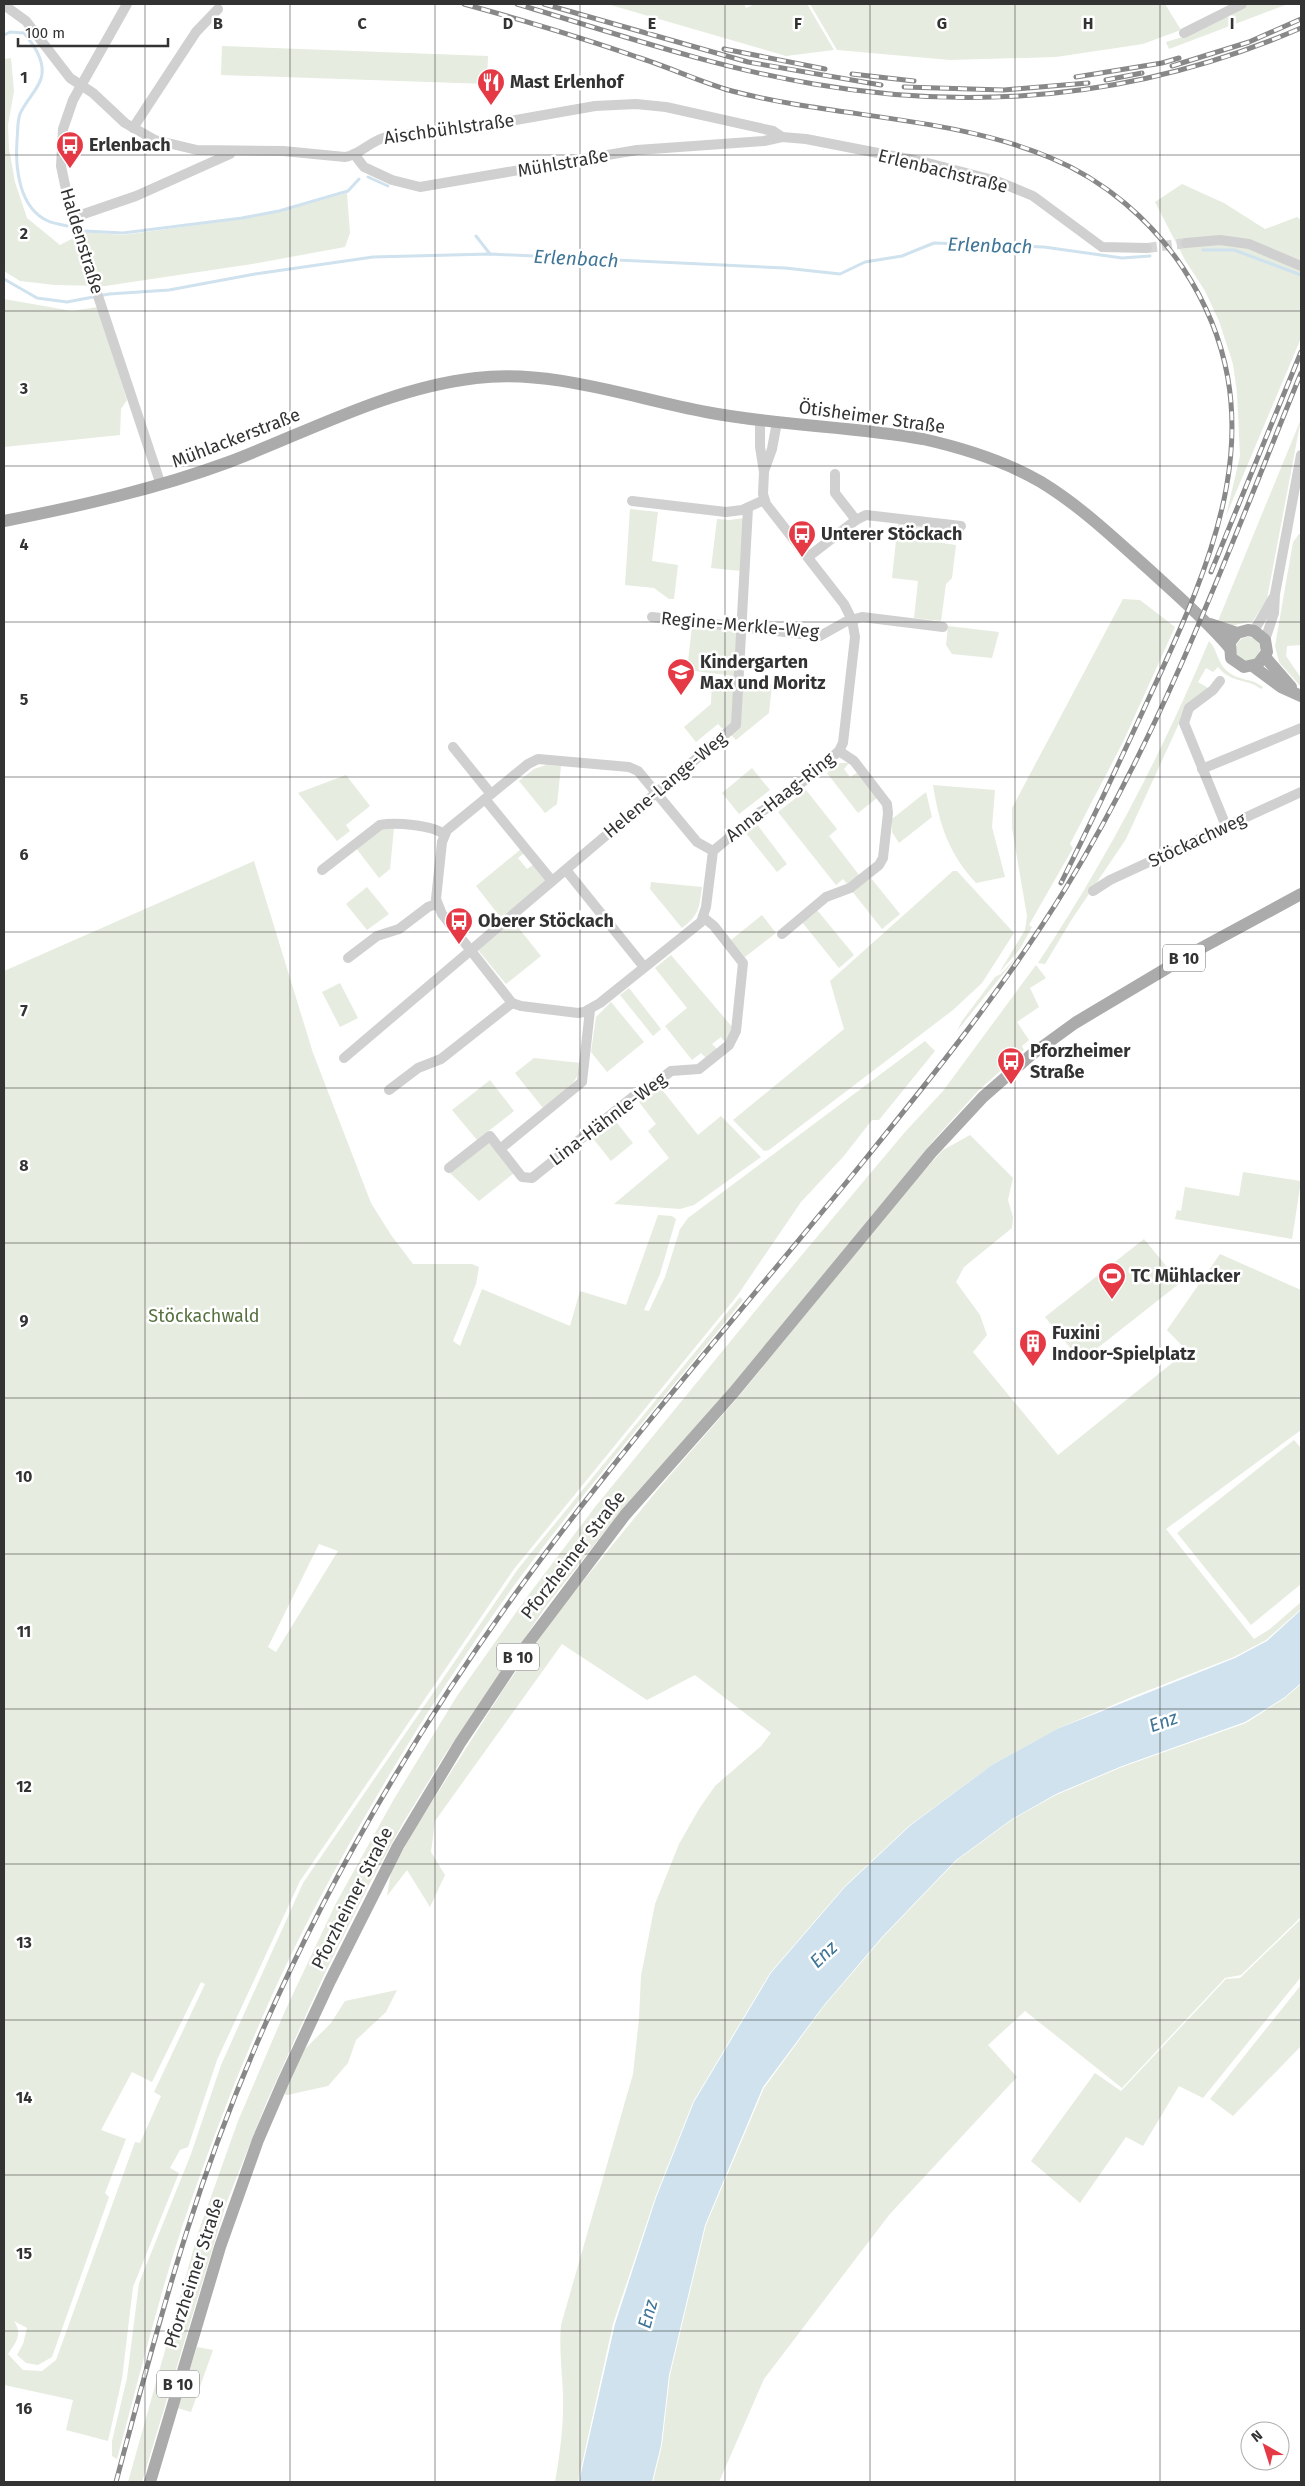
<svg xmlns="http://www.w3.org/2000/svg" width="1305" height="2486" font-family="'Fira Sans',sans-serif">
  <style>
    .green { fill: #e6ecdf; fill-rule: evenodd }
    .water { fill: #cfe2ee }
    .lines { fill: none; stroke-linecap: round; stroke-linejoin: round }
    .stream { stroke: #cfe2ee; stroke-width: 3 }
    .minor-tunnel { stroke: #d6d6d6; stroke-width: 10; stroke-dasharray: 10 5; stroke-linecap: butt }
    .minor { stroke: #d0d0d0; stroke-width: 10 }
    .major { stroke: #ababab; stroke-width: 12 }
    .rail-casing { stroke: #888; stroke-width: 5 }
    .rail { stroke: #fff; stroke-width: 3; stroke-dasharray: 9; stroke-linecap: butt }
    .grid { fill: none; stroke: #333; stroke-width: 1; stroke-opacity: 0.55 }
    .labels { text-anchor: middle; stroke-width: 5; stroke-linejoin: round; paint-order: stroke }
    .shield { fill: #fff; stroke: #707070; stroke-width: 1 }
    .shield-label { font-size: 16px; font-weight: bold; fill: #333 }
    .poi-label { font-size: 18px; font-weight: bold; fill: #333; stroke: #fff; text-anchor: start }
    .street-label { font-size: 18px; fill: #333; stroke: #fff }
    .park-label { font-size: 18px; fill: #56703f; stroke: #fff }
    .water-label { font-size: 19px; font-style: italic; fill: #3f7597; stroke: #fff }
    .grid-label { font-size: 16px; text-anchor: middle; font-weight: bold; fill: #333; stroke: #fff; stroke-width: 5; stroke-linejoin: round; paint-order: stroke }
  </style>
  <rect width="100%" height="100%" fill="#fff"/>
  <!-- green -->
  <g class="green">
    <path d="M607 4H744L746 8 755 4H807L834 50 786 56Z"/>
    <path d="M810 4H1165L1181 30 1143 44 1056 57 950 60 837 50Z"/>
    <path d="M1249 4H1288L1169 49 1166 42 1186 36Z"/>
    <path d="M222 46 488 56 487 84 221 75Z"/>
    <path d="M11 58 14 91 8 125 9 149 15 182 27 218 60 245 85 232 123 235 242 219 279 212 347 193 350 233 345 247 252 264 105 286 55 285 20 281 4 271V59Z"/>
    <path d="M1182 184 1224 203 1265 229 1297 217 1301 220V338L1226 516 1240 456 1237 393 1233 364 1219 321 1205 291 1185 260 1155 202Z"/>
    <path d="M4 299 72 311 98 307 127 400 121 409 120 435 4 447Z"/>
    <path d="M1301 419 1267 599 1253 621 1231 626 1218 621Z"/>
    <path d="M630 509 658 512 652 561 678 565 674 599H669L654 588 625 585Z"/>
    <path d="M744 518 741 571 711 568 717 519 730 520Z"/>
    <path d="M898 522 930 526 929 533 937 534 936 542 956 545 952 578 946 584 941 621 914 618 918 581 892 578Z"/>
    <path d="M1299 534H1301V645L1287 646 1286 656 1301 678V687L1279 662 1275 646 1293 542Z"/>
    <path d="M1123 599 1140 600 1175 627 1123 742 1070 844 1073 848 1029 925 1032 927 1020 949 999 973 1025 930 1027 916 1012 828V808Z"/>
    <path d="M692 626 737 631 734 676 687 670Z"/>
    <path d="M948 626 999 632 992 658 952 654 946 645Z"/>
    <circle cx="1248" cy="649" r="12"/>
    <path d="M1209 641C1218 650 1217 663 1227 671 1238 681 1252 678 1263 687L1261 689C1247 678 1232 684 1218 667L1213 672 1206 668 1198 682 1208 688 1187 706 1126 839 1072 919 1045 964 1038 963C1106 861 1162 753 1209 641Z"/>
    <path d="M712 678 734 680 732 723 723 729 718 724 696 742 684 727 711 704Z"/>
    <path d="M743 682 772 685 769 713 736 740 731 735Z"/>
    <path d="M839 763H849L844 769 850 777 857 773 877 798 858 813 827 773Z"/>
    <path d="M546 765 561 766 557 804 545 813 519 781 534 769Z"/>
    <path d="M752 768 770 790 739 814 722 793Z"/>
    <path d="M346 775 370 806 346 825 350 831 337 841 298 793Z"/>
    <path d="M933 785 995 790 992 827 1005 877 976 883C949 854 939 824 933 785Z"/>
    <path d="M806 790 837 829 829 836 859 875 847 884 843 879 836 885 778 812Z"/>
    <path d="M926 792 932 817 899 843 892 832V819Z"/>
    <path d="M756 823 787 864 777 872 745 832Z"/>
    <path d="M394 828 390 869 379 878 356 848 379 830Z"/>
    <path d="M521 849 524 853 518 858 527 869 533 865 546 881 501 918 476 886Z"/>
    <path d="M254 861 313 1053 371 1203 391 1235 413 1264H472L479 1267 476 1284 453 1341 460 1346 482 1289 570 1326 580 1291 626 1305 658 1215 672 1216 676 1219 660 1274 644 1310 649 1311 665 1277 680 1229 688 1218 925 1041 935 1051 879 1120H872L843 1157 801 1202 737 1296 514 1569 300 1881 217 2060 188 2147 180 2150 170 2168 179 2173 133 2287 122 2379 108 2441 66 2430 73 2400 4 2385V971ZM319 1544 338 1551 276 1652 268 1647ZM201 1982 205 1984 154 2092 161 2096 140 2143 135 2142 56 2360 42 2371 23 2370 8 2354C16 2342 23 2335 14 2321L27 2328 23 2344 17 2355 26 2363 38 2365 52 2357 109 2197 105 2193 126 2139 101 2130 132 2072 152 2082Z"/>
    <path d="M953 871H957L1014 933 982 983 953 1010 769 1150 764 1151 733 1120 844 1029 830 981Z"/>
    <path d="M870 877 900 914 882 929 852 891Z"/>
    <path d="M651 882 702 887C699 909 699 915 682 928L650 889Z"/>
    <path d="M367 887 389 914 367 930 346 904Z"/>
    <path d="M817 910 854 955 839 968 802 922Z"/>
    <path d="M762 915 776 933 745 957 731 940Z"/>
    <path d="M513 921 541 956 506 984 478 950Z"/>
    <path d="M1020 953 957 1031 962 1021 995 977 1001 974Z"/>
    <path d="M671 955 733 1028 725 1042 721 1037 712 1044 717 1049 706 1058 701 1053 692 1060 665 1026 687 1008 655 968Z"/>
    <path d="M1036 965 1046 978 1030 988 1039 1007 1017 1022 1029 1040 1022 1046 1024 1050 978 1091 933 1141 728 1391 624 1507 547 1605 444 1756 403 1823 370 1883 325 1973 267 2101 226 2204 142 2482H128L198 2233 238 2121 285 2011 336 1903 394 1799 457 1696 527 1597 595 1507 770 1293 905 1132 943 1091Z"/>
    <path d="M340 983 358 1018 340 1027 322 992Z"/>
    <path d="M629 988 661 1029 653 1036 620 995Z"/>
    <path d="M611 1002 644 1042 607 1072 591 1052 596 1017Z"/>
    <path d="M534 1058 581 1063C579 1085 559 1095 543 1108L515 1073Z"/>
    <path d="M490 1080 514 1111 477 1140 452 1110Z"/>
    <path d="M659 1086 698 1135 721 1116 761 1157 694 1205 680 1209 614 1204 669 1158 648 1131 656 1124 639 1102Z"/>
    <path d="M613 1118 633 1143 611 1161 591 1136Z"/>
    <path d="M970 1135 1013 1178 1008 1200 1013 1217 1012 1228 964 1267 956 1282 980 1315 987 1335 973 1352 1058 1455 1187 1351 1167 1330 1220 1254 1301 1290V1430L1166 1529 1254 1639 1270 1629 1301 1602V1609L1266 1640 1234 1657 1134 1696 1057 1729 992 1765 910 1825 845 1886 770 1973 693 2102 655 2198 613 2324 578 2482H555C560 2454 564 2423 563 2394 562 2370 559 2350 561 2325L633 2074 639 2019 641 1976 655 1904 679 1844 699 1809 715 1786 761 1746 771 1733 695 1675 647 1700 562 1644 435 1821 431 1852 445 1875 430 1907 407 1870 387 1896 391 1872 414 1830 505 1687 557 1613 659 1488 739 1396 917 1178 943 1150Z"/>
    <path d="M489 1142 514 1173 479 1201 450 1173Z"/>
    <path d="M1243 1172 1301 1181 1292 1239 1175 1219 1177 1210 1181 1211 1185 1187 1239 1196Z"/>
    <path d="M1144 1239 1180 1283 1081 1361 1045 1317Z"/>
    <path d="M740 1297 743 1300C666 1395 586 1488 513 1587 442 1685 379 1787 322 1894 266 1998 220 2115 182 2227 157 2303 138 2382 117 2459L112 2456V2441L127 2378 139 2283 191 2154 221 2065 303 1883 518 1569Z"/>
    <path d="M1294 1440 1301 1448V1584L1251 1625 1177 1533Z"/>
    <path d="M1301 1684V1917L1241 1975 1225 1978 1122 2088 1025 2011 988 2045 1017 2077 889 2215 764 2379 719 2482H653L662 2445 670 2375 706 2225 764 2088 824 2006 883 1937 957 1860 1013 1819 1056 1795 1122 1767 1246 1723 1285 1698Z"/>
    <path d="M1301 1919V1977L1203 2098 1179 2086 1143 2146 1126 2137 1080 2203 1031 2161 1095 2073 1121 2091 1226 1979 1240 1978Z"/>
    <path d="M1301 1985V2046L1233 2116 1210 2099Z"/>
    <path d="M397 1990 386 2012 356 2040 348 2063 328 2086 287 2095 283 2093 305 2049 331 2023 345 2001Z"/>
    <path d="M197 2347 213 2350 191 2412 177 2408Z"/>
  </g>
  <!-- water -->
  <path class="water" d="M1301 1610V1683L1285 1697 1245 1722 1122 1766 1056 1794 1012 1819 956 1860 882 1937 824 2005 763 2087 705 2225 669 2375 661 2445 652 2482H579L615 2324 656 2198 694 2102 771 1973 845 1887 911 1825 992 1765 1057 1729 1235 1658 1267 1641Z"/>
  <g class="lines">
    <!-- stream -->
    <g class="stream">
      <path d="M4 35 10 32 24 33C33 44 44 59 42 74 41 87 25 101 20 114 17 122 18 132 17 140 15 168 19 208 48 221 54 224 61 224 67 226"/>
      <path d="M368 177 388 186"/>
      <path d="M85 231 123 233 242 218 279 211 348 191 359 179"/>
      <path d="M476 236 490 254"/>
      <path d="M1203 250H1234L1301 275"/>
      <path d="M4 279 37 298 67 302 109 294 169 290 255 274 373 257 490 254 785 268 840 274 865 262 902 256 934 243 1044 247 1122 258 1150 256"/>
    </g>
    <!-- minor-tunnel -->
    <path class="minor-tunnel" d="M1147 248 1186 243"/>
    <!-- minor -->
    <g class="minor">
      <path d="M127 4 73 100 63 129 61 166 72 218 161 485"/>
      <path d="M4 5 26 21 70 78 93 93 125 123 155 140 197 150 283 151 345 157C360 155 370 141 386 137L471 128 595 106 636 104 666 107 773 131 782 137"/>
      <path d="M1184 33 1242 4"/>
      <path d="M133 128 196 32 218 9"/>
      <path d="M354 154 364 167 392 180 420 187 637 150 764 141 782 137 806 139 924 162 997 181 1033 196 1102 247 1147 248"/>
      <path d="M72 218 136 196 230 154V151"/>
      <path d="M1186 243 1220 240 1249 244 1301 266"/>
      <path d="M764 471 772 449 777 422"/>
      <path d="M835 474V493L856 520"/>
      <path d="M632 501 726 512 742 510 764 500"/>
      <path d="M808 557 856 520 866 515 961 526"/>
      <path d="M652 617 820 636 845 622 862 617 943 627"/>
      <path d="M1254 631 1273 598"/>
      <path d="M1265 640 1274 613 1275 594 1301 455"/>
      <path d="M1220 681 1213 690 1189 708 1184 723 1226 826"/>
      <path d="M453 747 491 794"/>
      <path d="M1202 769 1301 728"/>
      <path d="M485 799 552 881"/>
      <path d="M713 851 697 842 638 771 629 767 538 759 528 764 447 830 442 842 436 899 442 914 512 1003 521 1006 578 1013 584 1012 600 1003 701 922 706 907 713 851 760 812 780 801 839 751 843 743 855 637 852 620 844 604 766 504 763 494 764 472 760 447V419"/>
      <path d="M322 870 380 825C395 822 432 825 444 834"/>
      <path d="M566 870 644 967"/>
      <path d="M1093 891 1110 880 1301 792"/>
      <path d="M782 934 826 897 850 888 879 865 883 858 888 813 887 804 854 761 839 751"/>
      <path d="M348 958 377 936 399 929 428 907 436 904"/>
      <path d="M590 1010 582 1082 500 1149 522 1177 532 1178 634 1096 643 1093 671 1071 699 1069 729 1045 736 1031 743 963 714 926 703 917"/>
      <path d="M344 1058 736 725 748 508"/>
      <path d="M389 1090 418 1068 441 1059 512 1003"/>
      <path d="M449 1168 490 1136 500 1149"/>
    </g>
    <!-- major -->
    <g class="major">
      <path d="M4 521C80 506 156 489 229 462 310 431 389 388 476 378 554 369 631 398 706 412 778 426 851 426 923 439 963 448 1005 461 1041 482 1082 507 1117 541 1153 573 1179 597 1206 620 1229 647"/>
      <path d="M1210 624 1237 633 1248 630 1254 631 1265 640 1267 652 1258 664 1244 667 1231 658 1230 642 1237 633"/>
      <path d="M1265 657 1291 687"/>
      <path d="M1254 667 1281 687 1301 696"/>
      <path d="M150 2482 220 2247 258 2140 283 2082 330 1981 398 1846 460 1743 514 1662 625 1515 734 1392 931 1153 983 1097 1031 1055 1075 1023 1194 952 1301 894"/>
    </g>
    <!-- rail casing -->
    <g class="rail-casing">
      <g id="rail">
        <path d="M464 4C522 20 580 37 637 57 669 67 700 82 732 91 835 118 953 116 1051 158 1104 180 1151 220 1183 268 1280 415 1214 558 1148 700 1120 761 1091 823 1061 883"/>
        <path d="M517 4C614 33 713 67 814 84 982 113 1144 96 1301 28"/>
        <path d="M544 4 748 62 881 85"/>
        <path d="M724 49 825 69"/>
        <path d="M1172 66 1249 42 1301 19"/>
        <path d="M852 74 914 81"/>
        <path d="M1076 77 1162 63 1179 58"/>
        <path d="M1106 80 1142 73"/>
        <path d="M904 87 1004 90 1088 83"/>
        <path d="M1211 572 1301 352"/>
        <path d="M116 2482C138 2399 160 2316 186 2234 258 2004 375 1788 516 1593 624 1444 747 1305 863 1162 935 1073 1007 984 1067 886 1165 726 1230 547 1301 373"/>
      </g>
    </g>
    <!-- rail -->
    <use href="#rail" class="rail"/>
  </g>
  <!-- grid -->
  <path class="grid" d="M145 4V2482M290 4V2482M435 4V2482M580 4V2482M725 4V2482M870 4V2482M1015 4V2482M1160 4V2482M4 155H1301M4 311H1301M4 466H1301M4 622H1301M4 777H1301M4 932H1301M4 1088H1301M4 1243H1301M4 1398H1301M4 1554H1301M4 1709H1301M4 1864H1301M4 2020H1301M4 2175H1301M4 2331H1301"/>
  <!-- icons -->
  <defs>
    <g id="restaurant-pin" transform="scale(1.4375)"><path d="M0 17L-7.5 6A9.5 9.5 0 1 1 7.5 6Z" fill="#e63946" stroke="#fff"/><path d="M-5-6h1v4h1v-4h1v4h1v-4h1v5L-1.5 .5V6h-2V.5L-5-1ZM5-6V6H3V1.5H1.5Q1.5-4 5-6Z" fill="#fff"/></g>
    <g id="bus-pin" transform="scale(1.4375)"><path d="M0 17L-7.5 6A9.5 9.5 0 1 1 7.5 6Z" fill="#e63946" stroke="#fff"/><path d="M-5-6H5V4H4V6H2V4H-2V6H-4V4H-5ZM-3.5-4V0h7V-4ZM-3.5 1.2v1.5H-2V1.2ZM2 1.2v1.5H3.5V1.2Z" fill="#fff"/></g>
    <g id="school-pin" transform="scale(1.4375)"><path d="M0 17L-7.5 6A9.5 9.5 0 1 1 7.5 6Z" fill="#e63946" stroke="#fff"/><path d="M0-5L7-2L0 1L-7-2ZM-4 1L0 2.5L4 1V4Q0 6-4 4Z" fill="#fff"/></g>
    <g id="stadium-pin" transform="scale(1.4375)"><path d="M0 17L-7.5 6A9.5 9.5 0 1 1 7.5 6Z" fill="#e63946" stroke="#fff"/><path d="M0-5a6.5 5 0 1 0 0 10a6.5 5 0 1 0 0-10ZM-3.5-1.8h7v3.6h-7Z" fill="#fff"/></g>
    <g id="building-pin" transform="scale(1.4375)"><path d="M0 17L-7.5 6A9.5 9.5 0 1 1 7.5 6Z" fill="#e63946" stroke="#fff"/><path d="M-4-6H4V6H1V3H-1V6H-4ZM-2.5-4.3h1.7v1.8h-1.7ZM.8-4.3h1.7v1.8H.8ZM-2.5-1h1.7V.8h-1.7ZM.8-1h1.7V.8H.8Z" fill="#fff"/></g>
  </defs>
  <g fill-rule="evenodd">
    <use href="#restaurant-pin" x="491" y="82"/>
    <use href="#bus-pin" x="70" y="145"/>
    <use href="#bus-pin" x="802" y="534"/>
    <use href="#school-pin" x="681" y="672"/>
    <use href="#bus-pin" x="459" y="921"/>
    <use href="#bus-pin" x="1011" y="1061"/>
    <use href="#stadium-pin" x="1112" y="1276"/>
    <use href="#building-pin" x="1033" y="1343"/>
  </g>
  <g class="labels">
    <!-- shield labels -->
    <g class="shield">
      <rect x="1163" y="944.5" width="42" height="27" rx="4"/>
      <rect x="497" y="1643.5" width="42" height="27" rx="4"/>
      <rect x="157" y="2370.5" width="42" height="27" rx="4"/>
    </g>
    <g class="shield-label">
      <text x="1184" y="964">B 10</text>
      <text x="518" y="1663">B 10</text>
      <text x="178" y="2390">B 10</text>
    </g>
    <!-- poi labels -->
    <g class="poi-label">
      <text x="510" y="88">Mast Erlenhof</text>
      <text x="89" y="151">Erlenbach</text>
      <text x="821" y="540">Unterer Stöckach</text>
      <text x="700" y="668">Kindergarten<tspan x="700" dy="21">Max und Moritz</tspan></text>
      <text x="478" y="927">Oberer Stöckach</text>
      <text x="1030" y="1057">Pforzheimer<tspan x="1030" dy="21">Straße</tspan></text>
      <text x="1131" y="1282">TC Mühlacker</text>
      <text x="1052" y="1339">Fuxini<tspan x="1052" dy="21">Indoor-Spielplatz</tspan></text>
    </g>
    <!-- street labels -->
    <g class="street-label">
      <text transform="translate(449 129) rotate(-8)" y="6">Aischbühlstraße</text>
      <text transform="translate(563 163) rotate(-10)" y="6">Mühlstraße</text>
      <text transform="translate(943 171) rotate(14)" y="6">Erlenbachstraße</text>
      <text transform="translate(82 241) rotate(73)" y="6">Haldenstraße</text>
      <text transform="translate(872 417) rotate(8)" y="6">Ötisheimer Straße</text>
      <text transform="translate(236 438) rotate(-21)" y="6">Mühlackerstraße</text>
      <text transform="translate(740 625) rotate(5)" y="6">Regine-Merkle-Weg</text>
      <text transform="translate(665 785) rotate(-40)" y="6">Helene-Lange-Weg</text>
      <text transform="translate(780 797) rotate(-38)" y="6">Anna-Haag-Ring</text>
      <text transform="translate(1197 840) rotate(-25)" y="6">Stöckachweg</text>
      <text transform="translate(608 1119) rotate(-37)" y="6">Lina-Hähnle-Weg</text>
      <text transform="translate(573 1555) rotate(-52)" y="6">Pforzheimer Straße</text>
      <text transform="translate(352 1898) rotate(-63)" y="6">Pforzheimer Straße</text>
      <text transform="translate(194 2273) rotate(-72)" y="6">Pforzheimer Straße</text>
    </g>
    <!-- park labels -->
    <g class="park-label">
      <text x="204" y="1322">Stöckachwald</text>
    </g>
    <!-- water labels -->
    <g class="water-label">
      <text transform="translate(990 245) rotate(2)" y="7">Erlenbach</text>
      <text transform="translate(576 258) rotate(3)" y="7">Erlenbach</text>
      <text transform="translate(1163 1721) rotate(-20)" y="7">Enz</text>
      <text transform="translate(823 1954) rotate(-43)" y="7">Enz</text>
      <text transform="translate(647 2314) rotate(-75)" y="7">Enz</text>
    </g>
  </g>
  <g class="grid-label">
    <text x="218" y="29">B</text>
    <text x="362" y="29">C</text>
    <text x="508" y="29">D</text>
    <text x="652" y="29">E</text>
    <text x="798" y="29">F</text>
    <text x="942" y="29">G</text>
    <text x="1088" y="29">H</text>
    <text x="1232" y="29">I</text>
    <text x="24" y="83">1</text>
    <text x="24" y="239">2</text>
    <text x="24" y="394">3</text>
    <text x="24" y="550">4</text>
    <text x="24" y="705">5</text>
    <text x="24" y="860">6</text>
    <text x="24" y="1016">7</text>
    <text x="24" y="1171">8</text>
    <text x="24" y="1326">9</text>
    <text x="24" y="1482">10</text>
    <text x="24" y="1637">11</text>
    <text x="24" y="1792">12</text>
    <text x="24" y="1948">13</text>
    <text x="24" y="2103">14</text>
    <text x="24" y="2259">15</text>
    <text x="24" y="2414">16</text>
  </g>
  <!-- border -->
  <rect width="1305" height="2486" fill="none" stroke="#333333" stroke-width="10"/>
  <!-- north arrow -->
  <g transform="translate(1265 2446) rotate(321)"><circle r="24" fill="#ffffff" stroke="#adadad"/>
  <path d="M0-4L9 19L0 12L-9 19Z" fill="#e63946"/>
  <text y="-8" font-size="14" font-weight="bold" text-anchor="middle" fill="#333333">N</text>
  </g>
  <!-- scale -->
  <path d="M18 38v8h150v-8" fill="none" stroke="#333333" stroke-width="2.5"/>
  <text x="25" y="38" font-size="15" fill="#333333" stroke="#ffffff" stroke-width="4" paint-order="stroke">100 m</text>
</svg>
